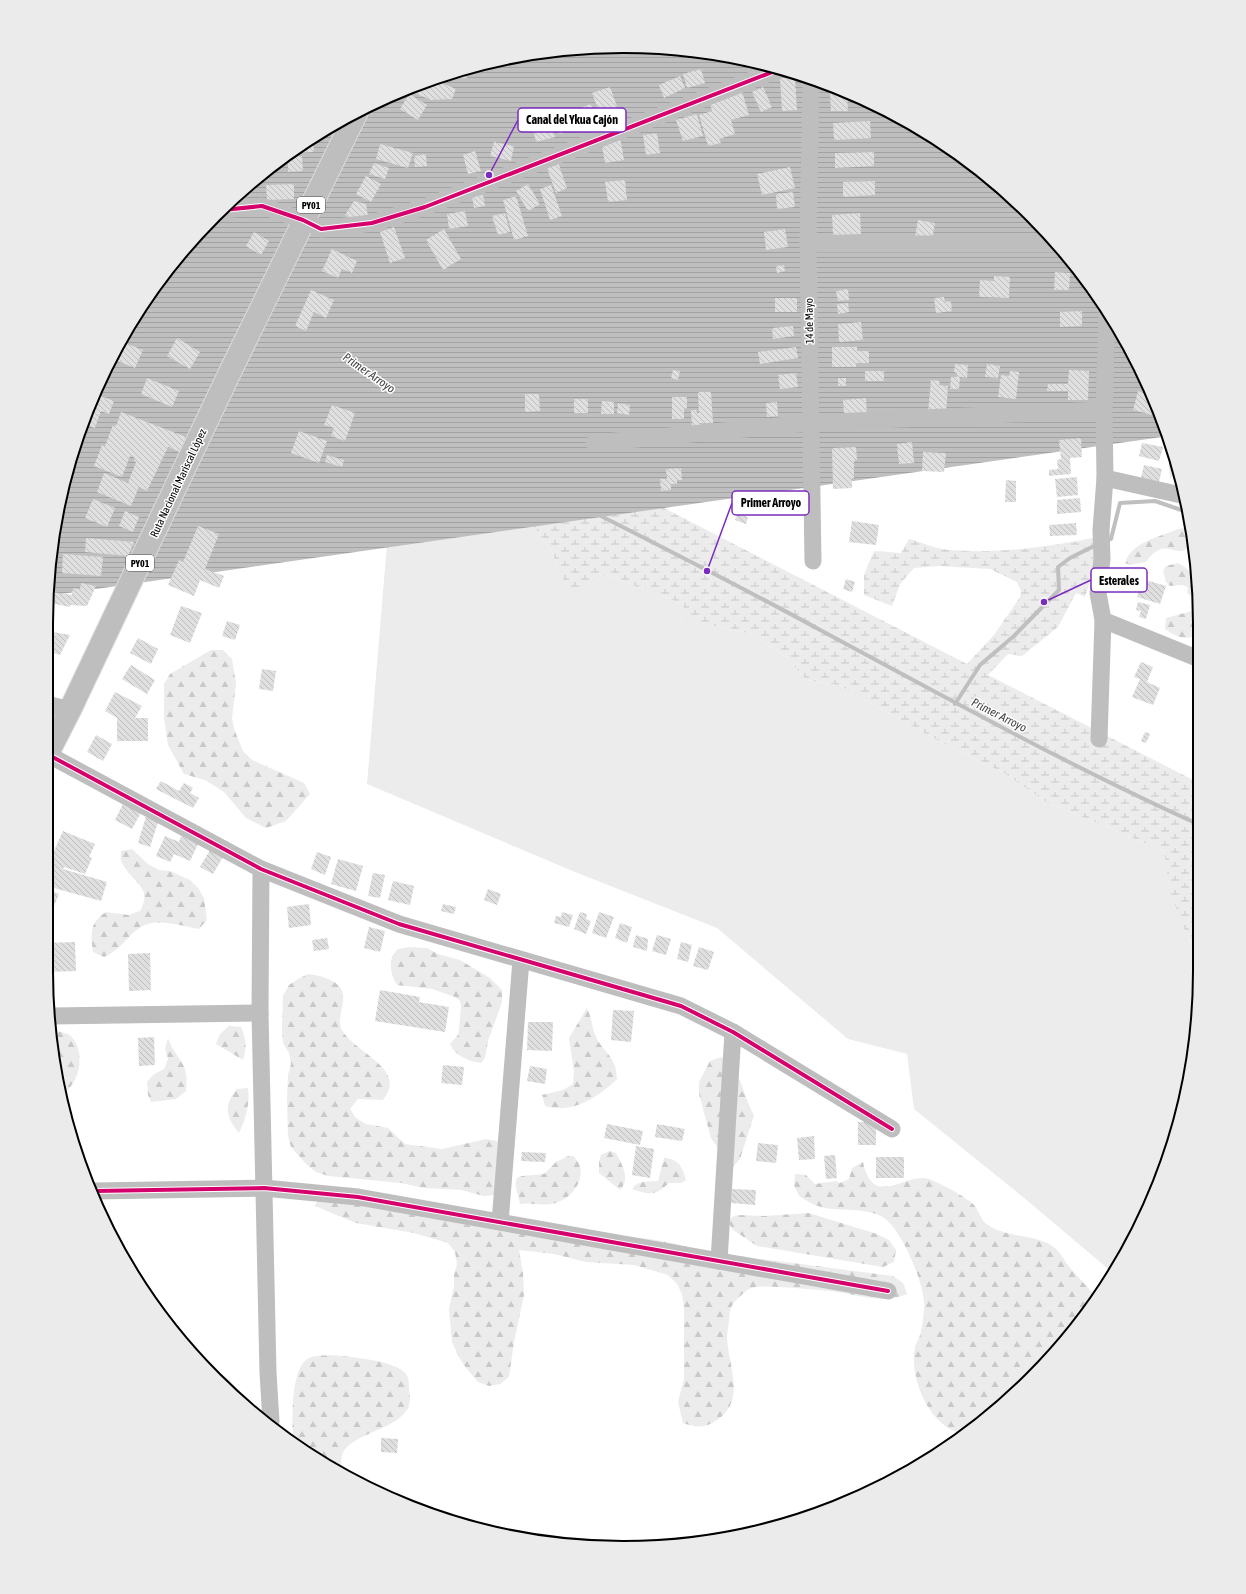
<svg xmlns="http://www.w3.org/2000/svg" width="1246" height="1594" font-family="'Asap Condensed',sans-serif">
  <style>
    .grass { fill: #ececec }
    .forest { fill: url(#forest-firs) }
    .wetland { fill: url(#wetland-marsh) }
    .water { fill: url(#water-rules) }
    .lines { fill: none; stroke-linecap: round; stroke-linejoin: round }
    .stream { stroke: #bfbfbf; stroke-width: 4 }
    .building { fill: url(#building-back-hatch) }
    .highway-casing { stroke: #dbdbdb; stroke-width: 24 }
    .minor { stroke: #bebebe; stroke-width: 17 }
    .highway { stroke: #bebebe; stroke-width: 22 }
    .cycleway-casing { stroke: #fff; stroke-width: 6 }
    .cycleway { stroke: #d6006c; stroke-width: 4 }
    .labels { text-anchor: middle; stroke-width: 3; stroke-linejoin: round; paint-order: stroke }
    .shield { fill: #fff; stroke: #4c4c4c; stroke-width: 1 }
    .shield-label { font-size: 10px; font-weight: bold; fill: #000 }
    .street-label { font-size: 11px; fill: #000; stroke: #fff }
    .water-label { font-size: 12px; font-style: italic; fill: #444; stroke: #fff }
    .rim { fill: none; stroke: #000; stroke-width: 2 }
    .leader { fill: none; stroke: #7b2cbf; stroke-width: 1.5 }
    .callout-dot { fill: #7b2cbf; stroke: #fff; stroke-width: 1.5 }
    .callout { fill: #fff; stroke: #7b2cbf; stroke-width: 1.5 }
    .callout-label { font-size: 12px; text-anchor: middle; font-weight: bold; fill: #000 }
  </style>
  <defs>
    <pattern id="forest-firs" width="22" height="20" patternUnits="userSpaceOnUse"><rect width="22" height="20" fill="#ececec"/><path d="M5 1l3.5 6h-7zM16 11l3.5 6h-7z" fill="#c9c9c9"/></pattern>
    <pattern id="wetland-marsh" width="20" height="14" patternUnits="userSpaceOnUse"><rect width="20" height="14" fill="#ececec"/><path d="M1 5h8M5 5V1M11 12h8M15 12V8" fill="none" stroke="#c9c9c9"/></pattern>
    <pattern id="water-rules" width="6" height="5" patternUnits="userSpaceOnUse"><rect width="6" height="5" fill="#bfbfbf"/><path d="M0 2.5h6" fill="none" stroke="#a2a2a2"/></pattern>
    <pattern id="building-back-hatch" width="6" height="6" patternUnits="userSpaceOnUse"><rect width="6" height="6" fill="#dfdfdf"/><path d="M-1 5l2 2M0 0l6 6M5-1l2 2" fill="none" stroke="#bebebe"/></pattern>
  </defs>
  <rect width="100%" height="100%" fill="#fff"/>
  <!-- grass -->
  <path class="grass" d="M396 436 516 500 552 552 559 572 589 586 606 575 683 604 687 620 752 634 787 658 806 680 838 685 935 739 1004 773 1046 802 1164 851 1171 892 1190 943 1200 958 1189 1083 1156 1192 1113 1273 1029 1202 914 1109 907 1054 848 1039 717 928 575 872 367 784Z"/>
  <!-- forest -->
  <g class="forest">
    <path d="M1172 450 1176 472 1170 479 1169 468Z"/>
    <path d="M1184 528 1188 531 1191 546C1174 561 1166 534 1146 562L1130 565 1125 563C1131 542 1160 537 1178 529Z"/>
    <path d="M1178 563C1203 573 1199 614 1199 636 1184 639 1177 638 1165 629L1166 618 1192 611 1196 600 1187 593 1188 587 1182 585 1170 586 1166 582 1163 571 1166 566Z"/>
    <path d="M211 650H223L232 659 236 683 232 718 234 729 243 751 252 760 304 783 310 794 286 821 266 828 246 818 224 792 205 780 184 774 168 745 164 718V684L170 674Z"/>
    <path d="M1199 734V759L1193 746 1194 735Z"/>
    <path d="M132 849 148 864 159 870 170 871 190 880 198 888 204 898 207 920 199 929C181 926 154 916 138 929 125 939 120 950 104 957L93 952C91 933 89 923 106 912L129 915 140 911C154 887 132 883 122 863 120 860 121 855 121 851Z"/>
    <path d="M409 947 427 948 438 954 460 960 490 978 502 990V1002L488 1041 485 1058 481 1063C468 1061 455 1056 450 1044L458 1035 459 1030 461 1006 460 1001 455 997 432 989 397 985C390 973 387 959 398 949Z"/>
    <path d="M308 974C317 975 332 978 339 986 350 999 335 1016 342 1030 353 1050 396 1065 389 1089 388 1093 385 1097 383 1100L358 1099 350 1109 356 1118 366 1124 388 1128 405 1144 442 1149 486 1139 497 1141 504 1151 496 1195 484 1196 461 1190 424 1188 401 1183 328 1176 316 1172 307 1165 291 1147 288 1136 287 1099 288 1075 291 1064 289 1053 283 1043 282 1031 283 996 289 985 298 979Z"/>
    <path d="M587 1008C592 1018 592 1031 598 1041 608 1056 616 1058 617 1079 597 1098 573 1114 545 1106L542 1095 563 1090 573 1084 574 1072 569 1038Z"/>
    <path d="M229 1026 241 1027C246 1039 247 1047 243 1060L216 1044 220 1034Z"/>
    <path d="M55 1031C62 1032 70 1033 74 1040 85 1056 79 1085 62 1094Z"/>
    <path d="M168 1038C176 1061 190 1061 186 1091L176 1099 151 1102 148 1095 147 1082 154 1074 164 1069 168 1059 165 1049Z"/>
    <path d="M721 1057C743 1072 742 1094 754 1115L740 1159 732 1168 711 1138 699 1094V1082L710 1061Z"/>
    <path d="M248 1088C250 1104 246 1118 239 1133 226 1117 223 1106 237 1089Z"/>
    <path d="M610 1151 616 1153C622 1165 631 1178 620 1190L599 1173V1161L601 1155Z"/>
    <path d="M568 1156H573C592 1173 573 1201 551 1204 541 1206 530 1202 520 1204 519 1194 513 1187 517 1178L522 1176 544 1174 556 1162Z"/>
    <path d="M664 1158C678 1158 683 1168 686 1180L681 1183H669C655 1196 650 1195 632 1189 638 1180 648 1182 658 1181Z"/>
    <path d="M863 1162C874 1211 905 1171 929 1179 938 1182 968 1198 974 1205 979 1211 981 1221 988 1225 1008 1238 1032 1234 1051 1245 1059 1250 1062 1257 1067 1264 1076 1276 1088 1286 1097 1299L1004 1405 962 1434C930 1426 912 1384 914 1354 914 1345 920 1338 921 1331 923 1324 923 1316 924 1310 927 1288 901 1226 881 1216 862 1207 840 1212 821 1207 813 1205 806 1200 799 1196L794 1185 795 1174 806 1175 815 1184 836 1181 840 1183 849 1179 852 1168Z"/>
    <path d="M320 1196C403 1208 486 1221 569 1231 614 1237 656 1235 700 1251L893 1276 903 1283 907 1294C880 1305 857 1294 830 1291 813 1289 796 1288 779 1287 769 1287 758 1285 749 1289 744 1292 737 1299 733 1304 730 1308 729 1316 729 1321 728 1327 727 1333 727 1339 729 1367 746 1401 717 1420 705 1428 697 1428 683 1423L678 1402 684 1379V1307L682 1294 677 1284 668 1275 634 1265 586 1262 554 1254 519 1250 523 1273 524 1295 514 1342 509 1377 500 1384 489 1386 478 1382 463 1364 457 1353 452 1342 449 1309 454 1286V1275L457 1264 455 1252 448 1243 414 1233 356 1223 315 1206Z"/>
    <path d="M809 1213 877 1234 889 1240 896 1250 894 1262 883 1267 757 1246 733 1230 730 1225 729 1219 734 1216 739 1215 764 1216Z"/>
    <path d="M331 1355C349 1357 396 1360 406 1374 409 1378 409 1385 409 1389 410 1396 411 1404 407 1410 393 1429 363 1432 347 1447 340 1453 341 1462 342 1470L325 1463 315 1456 312 1448 293 1434C292 1416 291 1367 309 1358 314 1355 325 1356 331 1355Z"/>
    <path d="M209 1371C227 1374 236 1384 243 1401L215 1379Z"/>
  </g>
  <!-- wetland -->
  <path class="wetland" d="M627 489 967 664 994 635 1020 597 1021 591 1017 582 990 569 938 566 914 568 900 584 892 606 864 595V575L874 551 901 553 909 539C923 543 937 549 951 550 999 554 1049 547 1097 537L1095 568 1085 597 1076 593 1058 627 1022 656 1008 654 988 675 1199 783 1200 958 1190 943 1170 892 1164 851 1046 802 1004 773 935 739 838 685 806 680 787 658 752 634 686 620 683 604 606 575 589 586 571 592 559 572 552 552 516 500Z"/>
  <!-- water -->
  <path class="water" d="M661 47 772 66 878 105 974 165 1057 242 1123 334 1169 436 47 596V585L77 437 123 335 165 272 243 189 334 123 437 77 547 51Z"/>
  <g class="lines">
    <!-- stream -->
    <g class="stream">
      <path d="M599 515C674 553 749 591 822 631 947 698 1071 767 1200 825"/>
      <path d="M1106 541 1111 539 1120 503 1155 501 1184 511"/>
      <path d="M955 704 980 665 1014 636 1059 590 1058 567 1070 558 1096 545"/>
    </g>
  </g>
  <!-- building -->
  <g class="building">
    <path d="M701 69 705 83 687 88 683 74Z"/>
    <path d="M457 72 468 78 440 79 436 77Z"/>
    <path d="M680 76 685 88 664 98 659 85Z"/>
    <path d="M780 78H795L797 110 782 111Z"/>
    <path d="M432 79 456 89 452 99 431 100 410 91 411 89Z"/>
    <path d="M610 87 620 115 603 122 592 93Z"/>
    <path d="M763 87 772 107 761 112 752 92Z"/>
    <path d="M742 91 749 115 731 120 735 134 719 139 721 143 708 146 699 115 712 111 709 98Z"/>
    <path d="M830 93 847 94 848 111H831Z"/>
    <path d="M409 94 427 105 418 120 400 109Z"/>
    <path d="M871 103 878 105 887 111H871Z"/>
    <path d="M591 104 599 125 578 133 570 112Z"/>
    <path d="M567 111 574 128 559 134 552 117Z"/>
    <path d="M697 114 703 136 683 141 676 120Z"/>
    <path d="M549 116 555 137 536 142 531 120Z"/>
    <path d="M870 121 871 138 834 140 833 123Z"/>
    <path d="M330 126V133H321L327 129Z"/>
    <path d="M657 133 660 153 646 155 643 135Z"/>
    <path d="M620 137 624 160 605 163 601 140Z"/>
    <path d="M313 138 314 152 292 153 300 148Z"/>
    <path d="M494 142 514 146 511 161 490 156Z"/>
    <path d="M380 144 413 153 408 168 376 159Z"/>
    <path d="M475 151 481 171 468 174 463 155Z"/>
    <path d="M874 152V166L835 168V153Z"/>
    <path d="M426 154 427 166 415 167 414 156Z"/>
    <path d="M302 156 303 171 288 172V157Z"/>
    <path d="M557 159 567 188 556 193 545 163Z"/>
    <path d="M374 163 389 168 385 179 369 174Z"/>
    <path d="M790 167 795 188 762 195 757 174Z"/>
    <path d="M366 176 381 184 371 202 356 194Z"/>
    <path d="M625 180 627 200 608 202 605 182Z"/>
    <path d="M875 181V195L843 197V182Z"/>
    <path d="M294 184V199L267 200 266 185Z"/>
    <path d="M528 184 540 204 528 211 516 191Z"/>
    <path d="M551 185 562 216 550 220 540 189Z"/>
    <path d="M793 192 795 207 777 209 776 194Z"/>
    <path d="M483 195 485 206 474 208 472 197Z"/>
    <path d="M516 196 528 236 514 240 503 200Z"/>
    <path d="M354 201 366 204 368 216 353 221 345 215Z"/>
    <path d="M465 211 468 226 449 229 447 214Z"/>
    <path d="M505 213 510 232 498 235 492 216Z"/>
    <path d="M860 213 861 234 833 235 832 215Z"/>
    <path d="M918 220 935 223 932 240 915 237Z"/>
    <path d="M394 227 405 258 390 263 380 232Z"/>
    <path d="M444 229 461 259 443 270 426 240Z"/>
    <path d="M785 229 788 247 766 250 764 232Z"/>
    <path d="M254 232 269 241 261 255 246 246Z"/>
    <path d="M332 249 357 261 352 273 342 269 338 278 322 271Z"/>
    <path d="M784 265 785 271 777 273 776 266Z"/>
    <path d="M1055 272 1070 273 1069 290H1054Z"/>
    <path d="M994 276 1010 277 1009 298 979 297 980 280 994 281Z"/>
    <path d="M848 289 849 300 838 301 836 291Z"/>
    <path d="M311 290 334 300 326 318 314 312 306 331 295 326Z"/>
    <path d="M944 297 945 302 951 301 952 311 936 313 934 298Z"/>
    <rect x="775" y="298" width="22" height="14"/>
    <path d="M848 303 849 312 838 314 837 304Z"/>
    <path d="M1082 311V326L1060 327V312Z"/>
    <path d="M861 322 863 340 839 342 838 324Z"/>
    <path d="M793 326 794 336 773 339 772 328Z"/>
    <path d="M177 338 200 352 190 369 167 356Z"/>
    <path d="M120 341 143 350 135 368 112 359Z"/>
    <path d="M796 347 798 358 760 364 758 352Z"/>
    <path d="M832 347H857V351H869V363H856V367H832Z"/>
    <path d="M955 364 968 365 967 378 960 377 959 389H950L951 377H957V373L954 372Z"/>
    <path d="M987 364 1000 366 998 378 985 377Z"/>
    <path d="M1138 368 1143 379 1136 377Z"/>
    <path d="M673 370 680 371 678 380 671 378Z"/>
    <path d="M1069 370 1089 371 1088 400H1068V391H1047L1048 384H1068Z"/>
    <rect x="865" y="371" width="19" height="10"/>
    <path d="M1010 371 1019 372 1016 399 998 397 1001 375 1009 376Z"/>
    <path d="M796 373 798 387 780 389 778 375Z"/>
    <path d="M147 378 179 391 172 407 141 394Z"/>
    <rect x="838" y="378" width="8" height="8"/>
    <path d="M931 380 940 381 939 385 948 386 946 413 928 412Z"/>
    <path d="M1138 391 1150 395 1160 417 1133 410Z"/>
    <path d="M698 392H711L713 423H700V427H692L691 410H696L697 413H699Z"/>
    <path d="M96 394 114 401 109 414 101 411 95 428 84 424Z"/>
    <path d="M525 394H539L540 411 525 412Z"/>
    <path d="M672 397H687V408L684 409V419H672Z"/>
    <path d="M866 398 867 414 844 416 843 400Z"/>
    <rect x="574" y="399" width="14" height="14"/>
    <path d="M602 401 614 402V414H601Z"/>
    <path d="M777 402 778 416 767 417 766 403Z"/>
    <path d="M618 403 630 405 629 415 617 413Z"/>
    <path d="M332 405 355 413 345 441 331 436 334 428 324 425Z"/>
    <path d="M121 412 186 437 180 452 168 447 147 491 139 487 131 506 97 492 104 473 128 483 136 462 134 461 135 458 130 456 122 477 94 466 102 445 105 446 113 425 116 426Z"/>
    <path d="M299 431 327 441 319 463 291 453Z"/>
    <path d="M1081 438 1082 457 1070 458 1071 474 1049 476V470L1058 469 1057 460 1061 459 1059 440Z"/>
    <path d="M912 442 914 463 899 464 897 444Z"/>
    <path d="M1142 443 1163 447 1159 461 1139 456Z"/>
    <path d="M856 447 857 460 854 461V478H852V488L833 489 832 448Z"/>
    <path d="M923 452 946 453 944 472 922 471Z"/>
    <path d="M327 455 344 460 342 467 325 462Z"/>
    <path d="M1144 465 1162 469 1159 482 1141 478Z"/>
    <path d="M681 468 682 480H677V484H671V490L661 491 660 479H667L666 469Z"/>
    <path d="M1077 477 1078 495 1057 497 1055 479Z"/>
    <path d="M1006 480 1016 481V502H1005Z"/>
    <path d="M1080 498 1081 512 1057 514V500Z"/>
    <path d="M93 499 115 508 107 527 85 518Z"/>
    <path d="M125 511 139 517 133 532 119 526Z"/>
    <path d="M738 514 748 517 746 524 735 520Z"/>
    <path d="M852 521 879 525 876 545 849 542Z"/>
    <path d="M1076 523 1077 535 1050 536 1049 525Z"/>
    <path d="M198 526 219 534 205 569 224 576 219 588 200 580 194 596 168 585 179 560 183 562Z"/>
    <path d="M86 538 134 542 128 556 85 552Z"/>
    <path d="M63 554 103 557 101 576 62 573Z"/>
    <path d="M846 579 855 582 852 592 843 589Z"/>
    <path d="M1142 579 1166 586 1160 604 1137 597Z"/>
    <path d="M81 583 96 586 87 606 70 605V607L50 603 52 592 72 595 73 588 80 589Z"/>
    <path d="M1138 602 1150 605 1146 619 1139 617 1141 611 1136 610Z"/>
    <path d="M181 606 202 613 190 643 170 635Z"/>
    <path d="M227 621 240 625 235 640 222 636Z"/>
    <path d="M47 631 70 635 60 655 53 653 49 670H47Z"/>
    <path d="M138 638 158 649 151 664 130 653Z"/>
    <path d="M1141 662 1153 667 1147 682 1160 688 1153 705 1132 697 1140 679 1134 677Z"/>
    <path d="M131 665 155 680 147 694 122 679Z"/>
    <path d="M262 669 276 671 273 691 259 689Z"/>
    <path d="M115 692 142 706 135 718H148V741H117V718L105 711Z"/>
    <path d="M1145 732 1150 734 1146 743 1141 741Z"/>
    <path d="M96 735 112 744 103 761 87 752Z"/>
    <path d="M161 781 179 791 184 783 193 788 190 793 199 798 193 808 156 789Z"/>
    <path d="M126 798 144 807 132 829 115 820Z"/>
    <path d="M148 810 160 816 150 847 138 843Z"/>
    <path d="M63 831 95 844 89 857 92 858 85 874 64 867 63 869 107 882 101 901 54 888 53 891 59 894 50 916 46 914V861L49 862Z"/>
    <path d="M165 836 179 842 181 836 198 844 190 861 174 854 170 862 156 856Z"/>
    <path d="M210 850 223 857 213 874 200 867Z"/>
    <path d="M317 852 331 857 325 875 311 869Z"/>
    <path d="M338 859 363 866 356 891 331 884Z"/>
    <path d="M373 873 385 875 380 898 368 896Z"/>
    <path d="M393 881 414 886 410 905 388 900Z"/>
    <path d="M488 889 501 894 497 905 484 900Z"/>
    <path d="M309 904 311 925 289 928 287 907Z"/>
    <path d="M443 904 456 907 454 914 441 911Z"/>
    <path d="M562 912 573 915 569 927 554 923 556 916 561 917Z"/>
    <path d="M580 912 587 914 586 919 591 921 586 934 574 929Z"/>
    <path d="M599 912 614 917 606 938 592 933Z"/>
    <path d="M620 923 632 927 627 943 615 938Z"/>
    <path d="M369 927 385 931 380 952 364 948Z"/>
    <path d="M636 935 648 939 647 951 633 947Z"/>
    <path d="M657 935 671 939 666 955 652 951Z"/>
    <path d="M327 938 329 949 314 951 312 940Z"/>
    <path d="M75 942 76 971 46 972V943Z"/>
    <path d="M681 942 692 945 688 962 677 959Z"/>
    <path d="M699 947 714 952 708 970 693 966Z"/>
    <path d="M150 953 151 990 129 991 128 954Z"/>
    <path d="M380 990 420 997 419 1002 449 1007 445 1032 375 1021Z"/>
    <path d="M613 1010 634 1011 631 1042 611 1040Z"/>
    <path d="M528 1022H553L552 1051 527 1050Z"/>
    <path d="M154 1037 155 1065 139 1066 138 1038Z"/>
    <path d="M443 1065 464 1067 462 1085 441 1083Z"/>
    <path d="M530 1066 547 1069 545 1084 527 1081Z"/>
    <rect x="858" y="1122" width="18" height="23"/>
    <path d="M607 1124 643 1131 640 1145 604 1138Z"/>
    <path d="M657 1124 685 1129 682 1141 655 1137Z"/>
    <path d="M814 1136 815 1159 799 1160 797 1138Z"/>
    <path d="M758 1143 778 1145 776 1163 756 1161Z"/>
    <path d="M636 1146 654 1149 650 1178 632 1175Z"/>
    <path d="M522 1152 546 1153 545 1162 521 1161Z"/>
    <path d="M835 1155 837 1178 826 1179 824 1156Z"/>
    <rect x="876" y="1157" width="28" height="21"/>
    <path d="M732 1189 756 1190 755 1205 731 1203Z"/>
    <path d="M381 1438 398 1439 397 1453 381 1452Z"/>
  </g>
  <g class="lines">
    <!-- highway casing -->
    <g class="highway-casing">
      <path id="highway" d="M47 755 70 710 231 370 356 114"/>
    </g>
    <!-- minor -->
    <g class="minor">
      <path d="M811 80 808 244 813 561"/>
      <path d="M223 210 262 206 303 220 321 229 372 223 425 207 780 69"/>
      <path d="M808 244H1058"/>
      <path d="M594 443 810 423 1104 410"/>
      <path d="M1105 478 1181 495"/>
      <path d="M1103 620 1199 659"/>
      <path d="M47 704 70 710"/>
      <path d="M1099 739 1103 620 1098 593 1102 559 1101 530 1105 478 1104 410 1107 312"/>
      <path d="M47 754 261 869 399 924 681 1006 733 1032 892 1129"/>
      <path d="M261 869 260 1013 268 1372 271 1422"/>
      <path d="M52 1016 260 1013"/>
      <path d="M95 1191 264 1188 358 1197 888 1291"/>
      <path d="M500 1222 521 960"/>
      <path d="M719 1261 733 1032"/>
    </g>
    <!-- highway -->
    <use href="#highway" class="highway"/>
    <!-- cycleway casing -->
    <g class="cycleway-casing">
      <g id="cycleway">
        <path d="M223 210 262 206 303 220 321 229 372 223 425 207 780 69"/>
        <path d="M47 754 261 869 399 924 681 1006 733 1032 892 1129"/>
        <path d="M95 1191 264 1188 358 1197 888 1291"/>
      </g>
    </g>
    <!-- cycleway -->
    <use href="#cycleway" class="cycleway"/>
  </g>
  <g class="labels">
    <!-- shield labels -->
    <g class="shield">
      <rect x="297" y="197" width="28" height="16" rx="3"/>
      <rect x="126" y="555" width="28" height="16" rx="3"/>
    </g>
    <g class="shield-label">
      <text x="311" y="209">PY01</text>
      <text x="140" y="567">PY01</text>
    </g>
    <!-- street labels -->
    <g class="street-label">
      <text transform="translate(809 321) rotate(-91)" y="4">14 de Mayo</text>
      <text transform="translate(178 483) rotate(-65)" y="4">Ruta Nacional Mariscal López</text>
    </g>
    <!-- water labels -->
    <g class="water-label">
      <text transform="translate(369 373) rotate(35)" y="4">Primer Arroyo</text>
      <text transform="translate(999 715) rotate(27)" y="4">Primer Arroyo</text>
    </g>
  </g>
  <!-- crop -->
  <path d="M0 0H1246V1594H0ZM623 53H623A570 570 0 0 1 1193 623V971A570 570 0 0 1 623 1541H623A570 570 0 0 1 53 971V623A570 570 0 0 1 623 53Z" fill="#ebebeb" fill-rule="evenodd"/>
  <path class="rim" d="M623 53H623A570 570 0 0 1 1193 623V971A570 570 0 0 1 623 1541H623A570 570 0 0 1 53 971V623A570 570 0 0 1 623 53Z"/>
  <!-- callouts -->
  <path class="leader" d="M489 175L518 120M707 571L732 503M1044 602L1091 580"/>
  <g class="callout-dot">
    <circle cx="489" cy="175" r="4"/>
    <circle cx="707" cy="571" r="4"/>
    <circle cx="1044" cy="602" r="4"/>
  </g>
  <g class="callout">
    <rect x="518" y="108" width="108" height="24" rx="4"/>
    <rect x="732" y="491" width="77" height="24" rx="4"/>
    <rect x="1091" y="568" width="56" height="24" rx="4"/>
  </g>
  <g class="callout-label">
    <text x="572" y="124">Canal del Ykua Cajón</text>
    <text x="771" y="507">Primer Arroyo</text>
    <text x="1119" y="585">Esterales</text>
  </g>
</svg>
